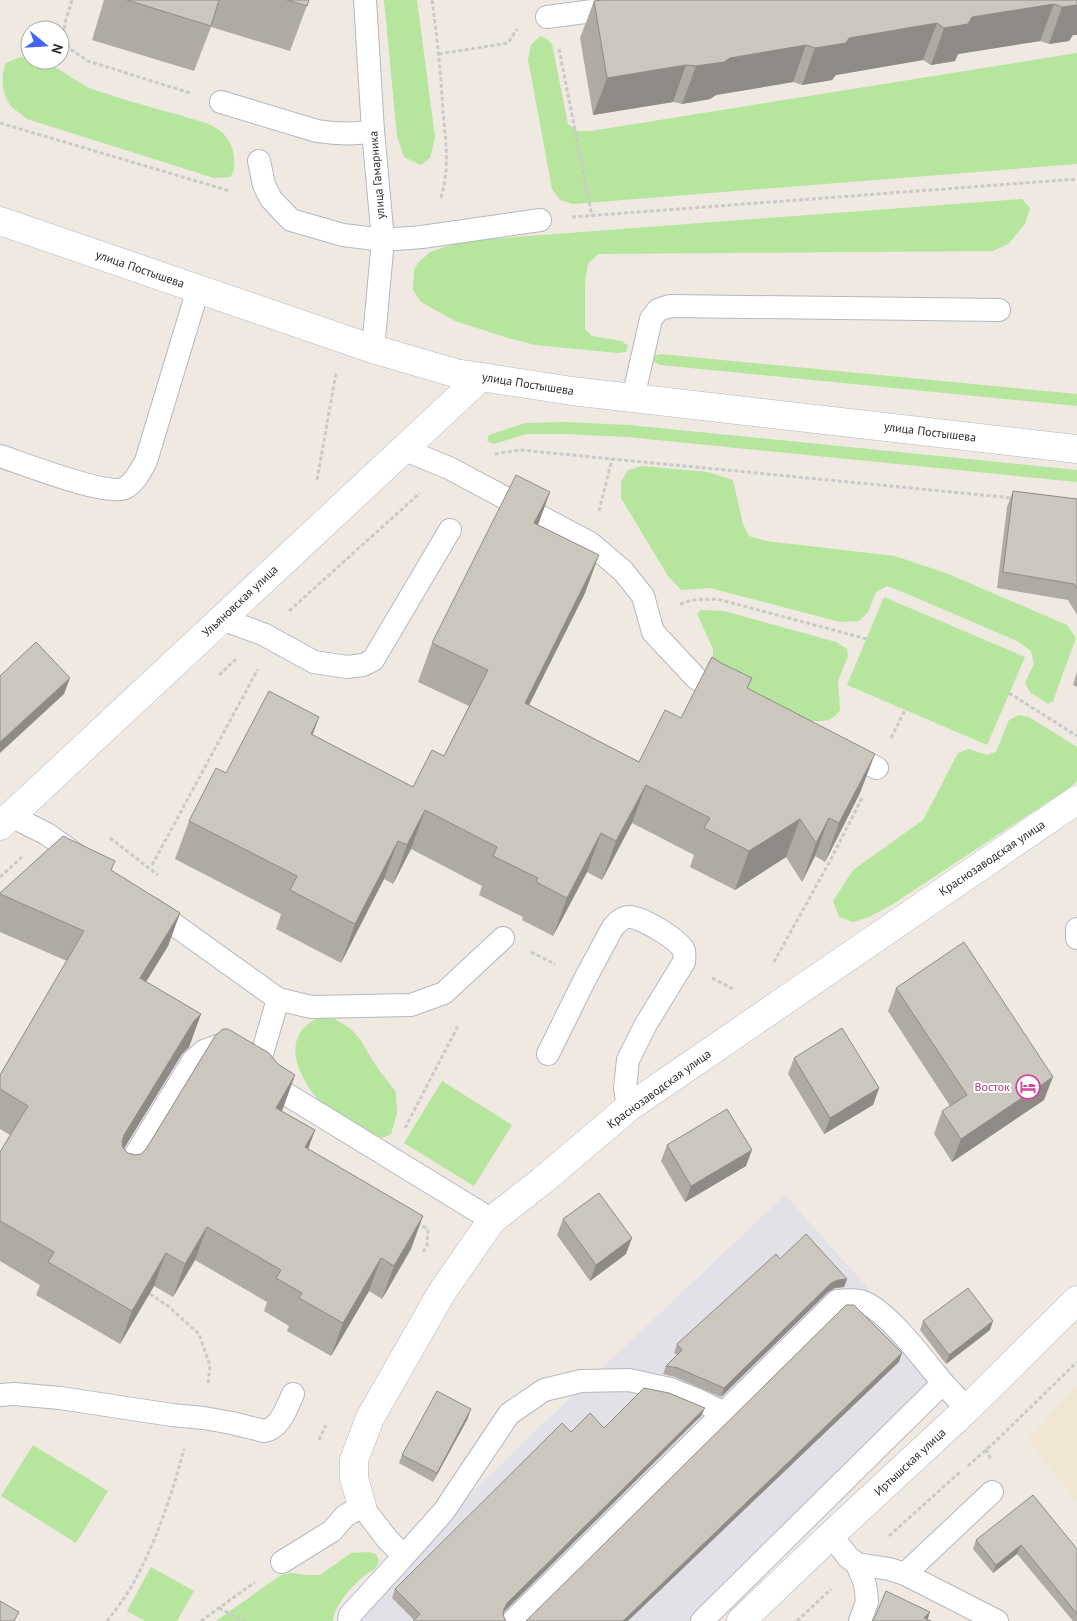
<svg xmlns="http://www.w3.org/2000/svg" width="1077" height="1621" font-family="'PT Sans',sans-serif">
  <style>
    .industrial { fill: #e3e1e8 }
    .education { fill: #f0e6d1 }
    .green { fill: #b6e59e }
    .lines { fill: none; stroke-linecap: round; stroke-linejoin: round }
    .lane-casing { stroke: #b4b7c1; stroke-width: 24 }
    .street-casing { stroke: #b4b7c1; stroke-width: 29 }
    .secondary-casing { stroke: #b4b7c1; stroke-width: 29 }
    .path { stroke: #c9c9c9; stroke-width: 3; stroke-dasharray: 4 2.5; stroke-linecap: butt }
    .lane { stroke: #fff; stroke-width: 22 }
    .street { stroke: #fff; stroke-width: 28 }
    .secondary { stroke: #fff; stroke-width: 28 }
    .wall { fill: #afaba4 }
    .shaded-wall { fill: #8e8b86 }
    .building { fill: #cbc7bf; stroke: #8e8b86 }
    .labels { text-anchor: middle; stroke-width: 4; stroke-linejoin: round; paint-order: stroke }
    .street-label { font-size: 12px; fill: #2e2e2e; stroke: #fff }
    .hotel-label { font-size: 12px; fill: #b23c85; stroke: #fff; text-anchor: end }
  </style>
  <rect width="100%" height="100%" fill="#efe9e1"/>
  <!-- industrial -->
  <path class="industrial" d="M785 1195 942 1371 690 1621H353L424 1539 548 1419Z"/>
  <!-- education -->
  <path class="education" d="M1077 1387V1501L1028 1439Z"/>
  <!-- green -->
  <g class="green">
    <path d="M384 0H417L435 137 430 158 421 165 404 157 397 136Z"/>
    <path d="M540 36 547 39 552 44 568 124 577 131H591L1077 53V164L573 204 560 200 552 189 528 59 531 45Z"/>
    <path d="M20 57 30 58V60C55 60 72 82 95 90 123 100 151 107 179 115 192 119 208 122 219 130 228 136 234 149 234 159 234 166 235 172 230 177L214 178 27 119C23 115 18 112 14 109 2 98 0 77 6 63Z"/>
    <path d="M1022 199 1030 208 1025 224 1008 244 993 251 598 254 588 264 585 282V329L592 336 622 341 628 346 626 352 618 353 535 345 508 338 455 321 421 302 413 290 414 270 418 263 430 252 462 241Z"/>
    <path d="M660 354 1077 394V406L660 365 654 362V356Z"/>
    <path d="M564 422 629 425 1077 470V482L627 437 566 434H526L494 444 487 441 489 435 525 423Z"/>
    <path d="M642 466 708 472 733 480 743 524 749 536 766 541 895 556 946 573 1067 625 1076 638 1053 701 1048 704 1030 692 1025 683 1034 664 1031 651 1017 641 898 590 887 586 876 592 868 612 859 621 840 622 710 588 681 590 668 576 621 498V482L628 470Z"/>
    <path d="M884 597 1025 657 987 745 847 685Z"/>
    <path d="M701 610 724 611 836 642 847 649 848 656 838 681 840 710C838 712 835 717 832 718 808 732 742 695 719 684L713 659V649L697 614Z"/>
    <path d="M1019 715 1029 717 1077 747V781L1072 786 893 904 869 917 853 922 839 917 833 901 853 870 923 820 958 753 968 749 987 755 996 752 1009 720Z"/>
    <path d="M320 1017 335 1019 351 1029 360 1039 376 1066 396 1092 397 1113 391 1134C385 1138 376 1139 369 1137 362 1135 355 1128 349 1124 341 1118 331 1113 324 1106 300 1081 276 1036 320 1017Z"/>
    <path d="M442 1081 512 1125 474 1186 404 1143Z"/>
    <path d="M33 1445 108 1491 76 1543 1 1496Z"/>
    <path d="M369 1552 376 1554 379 1561C375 1571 373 1570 365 1575 352 1586 335 1604 333 1621H216L281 1575 291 1573 308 1575H320L351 1553Z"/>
    <path d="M151 1567 194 1591 177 1621H145L127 1611Z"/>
  </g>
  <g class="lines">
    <!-- lane casing -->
    <g class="lane-casing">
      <g id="lane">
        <path d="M365 0 373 131 383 240 373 349"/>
        <path d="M547 17 675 0"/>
        <path d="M221 102 317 131C336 134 354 135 373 131"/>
        <path d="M259 161 264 185 271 199 291 220 343 235 383 240 422 237 540 220"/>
        <path d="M633 398 651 319 658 310 670 306 999 310"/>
        <path d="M403 449 449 468 590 543 623 571 643 596 653 632 696 678 713 690 727 696"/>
        <path d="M0 456C22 463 107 497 125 488 135 483 141 470 146 461L198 289"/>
        <path d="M221 619 263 634 314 662 347 667 363 665 373 660 450 530"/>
        <path d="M844 752 877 768"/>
        <path d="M11 816 47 834 82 859"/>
        <path d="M151 908 278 999 260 1061 261 1069 273 1086 492 1220"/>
        <path d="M1077 929V938"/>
        <path d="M278 999 311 1007 411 1005 444 993 503 938"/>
        <path d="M548 1054 585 979 613 927C617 923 622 917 629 917 640 916 680 940 684 951 685 954 684 959 684 962L646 1024 628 1060 625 1088 628 1108"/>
        <path d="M123 1175 193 1061 204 1051 220 1045 236 1049"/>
        <path d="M0 1395 14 1394 60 1398 172 1415 204 1418 232 1423 264 1431C280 1429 287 1407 293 1394"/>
        <path d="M831 1535 848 1557 857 1564 864 1581 866 1590 867 1602 860 1621"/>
        <path d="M404 1556 444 1511 509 1414 544 1390 581 1381 629 1380 670 1389 700 1401 724 1413"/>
        <path d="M282 1562 332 1531 345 1516 362 1506 387 1539 404 1556 350 1615 349 1621"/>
        <path d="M857 1564 889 1569 905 1574 997 1621"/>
        <path d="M905 1574 992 1492"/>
        <path d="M513 1621 837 1301C847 1300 858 1299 868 1304 894 1319 923 1359 943 1383"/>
        <path d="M702 1621 943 1383 967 1409"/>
      </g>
    </g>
    <!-- street casing -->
    <g class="street-casing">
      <g id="street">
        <path d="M0 826 481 377"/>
        <path d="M362 1506 354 1478V1460L370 1418 442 1292 492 1220 542 1181 628 1108 1077 800"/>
        <path d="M741 1621 831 1535 967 1409 1077 1300"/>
      </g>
    </g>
    <!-- secondary casing -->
    <g class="secondary-casing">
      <path id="secondary" d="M0 221 373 349 455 373 572 391 1077 449"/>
    </g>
    <!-- path -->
    <g class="path">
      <path d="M72 0 65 23 64 33 69 48 88 61 190 93"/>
      <path d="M432 0C437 37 441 74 443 112 446 141 450 172 440 200"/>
      <path d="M559 49 592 216"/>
      <path d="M439 54 508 43 517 29"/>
      <path d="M0 123 230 191"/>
      <path d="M572 217 1077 179"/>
      <path d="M495 454 520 450 1013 498"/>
      <path d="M317 480 336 373"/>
      <path d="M599 511 612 459"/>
      <path d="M680 604 692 600 717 599 867 639"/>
      <path d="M289 611 420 493"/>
      <path d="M219 675 236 659"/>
      <path d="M1009 693 1077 736"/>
      <path d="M891 738 905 710"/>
      <path d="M110 838 158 875"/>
      <path d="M152 865 258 669"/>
      <path d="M0 877 22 857"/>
      <path d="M531 952 555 964"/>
      <path d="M774 962 830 861 862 798"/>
      <path d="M712 978 735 990"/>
      <path d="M405 1128 459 1024"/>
      <path d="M417 1223 428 1229 427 1245 423 1252"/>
      <path d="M150 1294 168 1306 199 1334 210 1365 208 1385"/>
      <path d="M319 1440 326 1425"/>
      <path d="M986 1449 991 1460"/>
      <path d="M968 1466 998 1439 1077 1362"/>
      <path d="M889 1536 961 1471"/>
      <path d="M219 1608 244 1621"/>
      <path d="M107 1621C115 1611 123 1600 130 1589 155 1545 171 1498 184 1449"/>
      <path d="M201 1621 255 1582"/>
      <path d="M797 1621 831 1589"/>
    </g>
    <!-- lane -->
    <use href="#lane" class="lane"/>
    <!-- street -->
    <use href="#street" class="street"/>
    <!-- secondary -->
    <use href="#secondary" class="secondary"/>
  </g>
  <!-- wall -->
  <g class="wall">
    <path d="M104 0H309L290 51 211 27 194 71 92 40Z"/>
    <path d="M1077 0V35H1073L1069 41 1049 44 1040 41 958 54 955 61 931 65 923 60 836 75 832 80 802 85 793 82 716 95 710 99 682 104 673 102 593 115 580 38 594 1Z"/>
    <path d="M1013 491 1077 499V615L1068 600 997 588 1007 507Z"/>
    <path d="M550 492 538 525 585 593 529 705 639 762 681 718 748 689 860 793 825 862 815 856 802 882 786 857 735 890 690 867 694 855 632 823 602 880 587 872 553 936 522 920 523 917 479 895 482 886 411 849 393 884 384 879 341 963 276 929 281 914 175 859 189 821 226 773 313 735 413 787 444 756 469 706 418 682 432 643Z"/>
    <path d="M1077 671V687L1073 685Z"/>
    <path d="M112 871 180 913 168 946 146 982 201 1014 189 1047 182 1054 124 1148 128 1153 135 1155 141 1154 278 1064 295 1075 282 1111 315 1130 308 1149 411 1249 382 1299 369 1291 331 1356 287 1331 289 1326 264 1311 267 1302 195 1260 173 1297 154 1286 120 1344 36 1295 40 1285 0 1261V1152L10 1135 0 1129V1075L67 961 0 932V893Z"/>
    <path d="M896 988 1044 1100 952 1162 934 1134 942 1111 950 1106 888 1011Z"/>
    <path d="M794 1058 879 1088 873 1105 824 1134 788 1074Z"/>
    <path d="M667 1145 746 1166 685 1202 661 1161Z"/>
    <path d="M563 1219 626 1254 590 1281 557 1235Z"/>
    <path d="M780 1259 847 1279 844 1287 835 1288 828 1292 721 1397 675 1377 663 1374 666 1366 677 1355 674 1353 677 1344Z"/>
    <path d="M923 1321 990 1330 946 1364 920 1330Z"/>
    <path d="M701 1416 414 1620 392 1598 395 1589 571 1432Z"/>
    <path d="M468 1418 433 1482 399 1463 402 1455Z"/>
    <path d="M976 1540 1077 1549V1621H1073L1017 1554 993 1573 973 1549Z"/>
  </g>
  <!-- shaded-wall -->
  <g class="shaded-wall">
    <path d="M1054 4 1040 41 958 54 955 61 931 65 944 28 972 17Z"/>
    <path d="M1077 5V35H1073L1069 41 1049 44 1062 7Z"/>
    <path d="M937 23 923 60 836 75 832 80 802 85 815 48 849 38Z"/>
    <path d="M806 45 793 82 716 95 710 99 682 104 696 66 730 58Z"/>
    <path d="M686 65 673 102 593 115 607 78Z"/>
    <path d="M550 492 536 530 534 523Z"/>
    <path d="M599 555 585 593 511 741 525 703Z"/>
    <path d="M70 678 64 694 0 753V742Z"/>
    <path d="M319 717 305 756 311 734Z"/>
    <path d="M875 754 860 793 825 862 839 823Z"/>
    <path d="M646 785 632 823 602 880 616 841Z"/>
    <path d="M425 810 411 849 393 884 407 845Z"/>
    <path d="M829 818 815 856 802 882 816 843Z"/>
    <path d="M800 819 786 857 735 890 749 851Z"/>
    <path d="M601 833 587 872 553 936 567 898Z"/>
    <path d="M398 841 384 879 341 963 355 924Z"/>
    <path d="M180 913 168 946 128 1011 140 978Z"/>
    <path d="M201 1014 189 1047 182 1054 112 1168 124 1135 194 1021Z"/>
    <path d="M295 1075 283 1108 264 1141 276 1108Z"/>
    <path d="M1053 1077 1044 1100 952 1162 961 1139Z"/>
    <path d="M879 1088 873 1105 824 1134 830 1118Z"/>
    <path d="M315 1130 303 1163 305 1147Z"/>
    <path d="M752 1150 746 1166 685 1202 691 1186Z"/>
    <path d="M423 1216 411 1249 382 1299 394 1266Z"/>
    <path d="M207 1227 195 1260 173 1297 185 1264Z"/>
    <path d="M632 1238 626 1254 590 1281 596 1265Z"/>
    <path d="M166 1253 154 1286 120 1344 132 1311Z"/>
    <path d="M381 1258 369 1291 331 1356 343 1323Z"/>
    <path d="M847 1279 844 1287 835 1288 828 1292 721 1397 724 1388 831 1283 838 1280Z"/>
    <path d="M993 1321 990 1330 946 1364 949 1355Z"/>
    <path d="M902 1353 899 1362 628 1621H623Z"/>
    <path d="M705 1408 701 1416 504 1612V1609L507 1603Z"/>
    <path d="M471 1409 468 1418 433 1482 437 1473Z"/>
    <path d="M1021 1545 1017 1554 993 1573 996 1565Z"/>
    <path d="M930 1612 927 1621 924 1618Z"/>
  </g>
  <!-- building -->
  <g class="building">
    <path d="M127 0H219L211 26Z"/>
    <path d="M287 0H309L307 6Z"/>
    <path d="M602 0H1077V5L1062 7 1054 4 972 17 968 24 944 28 937 23 849 38 846 43 815 48 806 45 730 58 724 62 696 66 686 65 607 78 594 1Z"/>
    <path d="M516 475 550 492 534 523 599 555 525 703 639 762 665 710 681 718 712 657 721 663 752 678 747 688 875 754 839 823 829 818 816 843 800 819 749 851 704 828 710 818 646 785 616 841 601 833 567 898 536 882 538 878 493 856 497 847 425 810 407 845 398 841 355 924 290 890 297 876 189 821 216 768 226 773 269 691 319 717 311 734 413 787 432 750 444 756 488 670 432 643Z"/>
    <path d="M1013 491 1077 499V589L1074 584 1003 572Z"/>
    <path d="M36 642 70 678 0 742V676Z"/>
    <path d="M63 836 115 861 111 870 180 913 140 978 201 1014 194 1021 124 1135 122 1142 123 1148 128 1153 135 1155 141 1154 146 1149 215 1036 223 1029H228L269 1053 278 1064 295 1075 276 1108 315 1130 305 1147 423 1216 394 1266 381 1258 343 1323 299 1298 302 1293 276 1278 281 1270 207 1227 185 1264 166 1253 132 1311 48 1262 54 1252 0 1221V1152L28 1106 0 1089V1075L84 931 0 894V893Z"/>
    <path d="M964 942 1053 1077 961 1139 942 1111 967 1095 896 988Z"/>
    <path d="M842 1028 879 1088 830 1118 794 1058Z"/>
    <path d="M727 1109 752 1150 691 1186 667 1145Z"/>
    <path d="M599 1193 632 1238 596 1265 563 1219Z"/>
    <path d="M806 1234 847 1279 838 1280 831 1283 724 1388 678 1368 666 1366 682 1350 677 1344 776 1254 780 1259Z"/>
    <path d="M968 1288 993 1321 949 1355 923 1321Z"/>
    <path d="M846 1305H854L902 1353 623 1621H526Z"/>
    <path d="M644 1388 669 1393 705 1408 507 1603 504 1609 503 1615 506 1621H413L420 1614 395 1589 562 1423 571 1432 590 1413 604 1428Z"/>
    <path d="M437 1391 471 1409 437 1473 402 1455Z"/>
    <path d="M1033 1495 1077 1549V1614L1021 1545 996 1565 976 1540Z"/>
    <path d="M886 1591 930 1612 924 1618 931 1621H872L875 1617Z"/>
    <path d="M0 1601 19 1612 14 1621H0Z"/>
  </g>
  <!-- icons -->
  <defs>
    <g id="hotel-ring" transform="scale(1.25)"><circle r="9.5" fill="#fff" stroke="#d1479c" stroke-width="1.5"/><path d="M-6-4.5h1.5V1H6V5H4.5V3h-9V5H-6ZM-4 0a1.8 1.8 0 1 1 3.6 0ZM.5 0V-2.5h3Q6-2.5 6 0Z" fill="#d1479c"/></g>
  </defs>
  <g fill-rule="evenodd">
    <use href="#hotel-ring" x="1028" y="1087"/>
  </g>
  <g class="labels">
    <!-- street labels -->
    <g class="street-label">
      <text transform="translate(377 175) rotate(-95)" y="4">улица Гамарника</text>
      <text transform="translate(140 269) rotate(19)" y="4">улица Постышева</text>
      <text transform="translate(528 384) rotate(9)" y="4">улица Постышева</text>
      <text transform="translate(930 432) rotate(7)" y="4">улица Постышева</text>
      <text transform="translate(240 601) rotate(-43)" y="4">Ульяновская улица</text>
      <text transform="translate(992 858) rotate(-34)" y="4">Краснозаводская улица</text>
      <text transform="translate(659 1089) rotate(-36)" y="4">Краснозаводская улица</text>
      <text transform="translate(910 1462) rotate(-43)" y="4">Иртышская улица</text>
    </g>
    <!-- hotel labels -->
    <g class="hotel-label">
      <text x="1010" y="1091">Восток</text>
    </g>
  </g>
  <!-- north arrow -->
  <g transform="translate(45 45) rotate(108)"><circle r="24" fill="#ffffff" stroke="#ababab"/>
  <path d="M0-4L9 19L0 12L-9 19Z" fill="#4264fb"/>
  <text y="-8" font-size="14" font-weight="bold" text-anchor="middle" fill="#2e2e2e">N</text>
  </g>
</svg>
